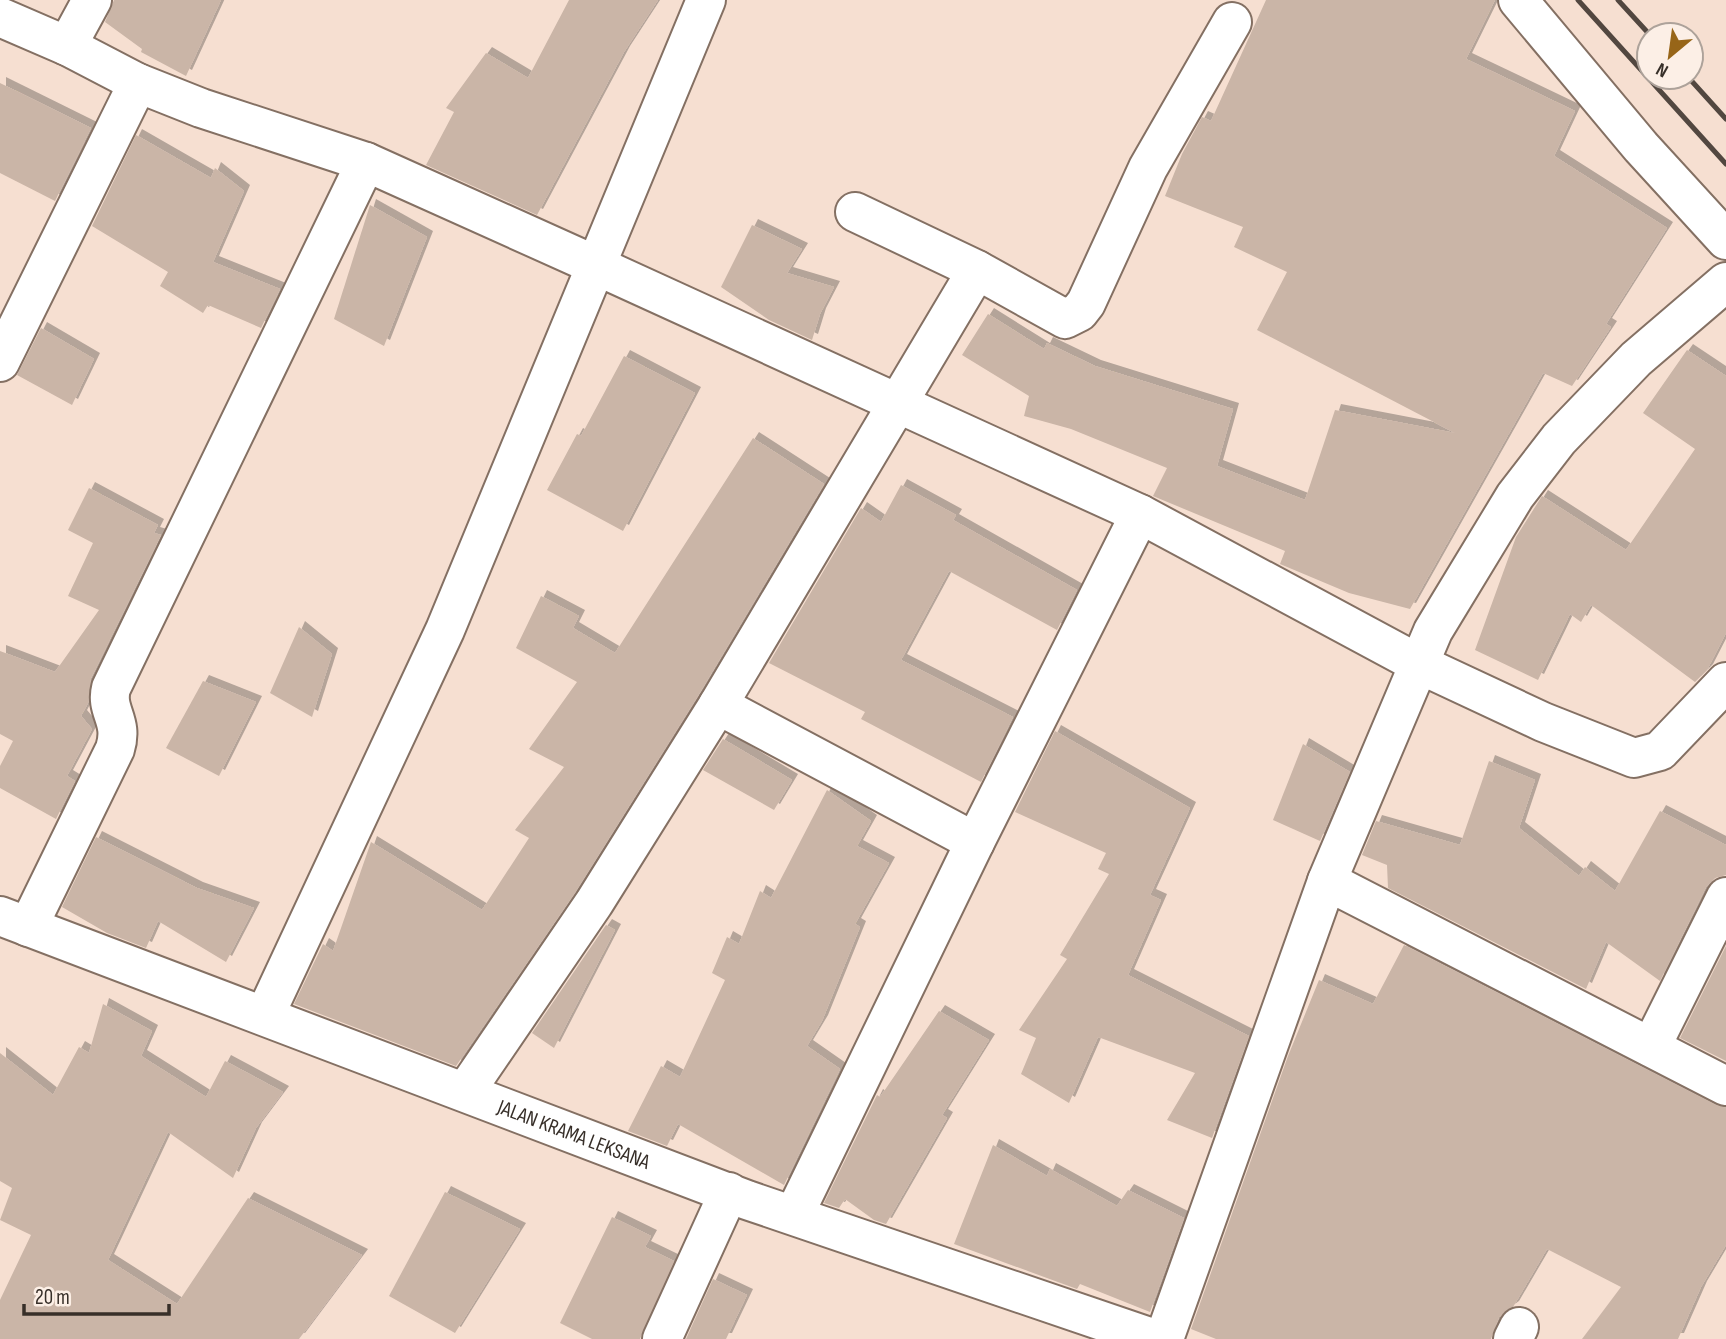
<svg xmlns="http://www.w3.org/2000/svg" width="1726" height="1339" font-family="'Sofia Sans Condensed',sans-serif">
  <style>
    .building { fill: #cab5a7; filter: url(#shadow) }
    .lines { fill: none; stroke-linecap: round; stroke-linejoin: round }
    .street-casing { stroke: #847063; stroke-width: 42 }
    .secondary-casing { stroke: #847063; stroke-width: 42 }
    .street { stroke: #fff; stroke-width: 38 }
    .secondary { stroke: #fff; stroke-width: 38 }
    .rail { stroke: #524740; stroke-width: 5 }
    .labels { text-anchor: middle; stroke-width: 6; stroke-linejoin: round; paint-order: stroke }
    .street-label { font-size: 21px; fill: #372f29; stroke: #fcefe6 }
  </style>
  <defs>
    <filter id="shadow"><feDropShadow dx="6" dy="-6" stdDeviation="0" flood-color="#0004"/></filter>
  </defs>
  <rect width="100%" height="100%" fill="#f6dfd1"/>
  <!-- building -->
  <g class="building">
    <path d="M114 0H221L186 76 141 52 142 49 105 22Z"/>
    <path d="M569 0H658L624 52 537 215 426 165 454 112 446 108 486 53 528 78Z"/>
    <path d="M1266 0H1495L1466 59 1575 111 1554 156 1667 228 1606 324 1611 327 1572 386 1543 373 1410 609 1349 593 1280 564 1285 551 1153 496 1167 468 1071 429 1024 416 1029 396 962 355 988 314 1044 349 1047 343 1095 366 1233 409 1217 466 1305 500 1335 410 1455 433 1257 330 1287 272 1234 247 1243 227 1165 196 1182 154 1202 117 1211 121Z"/>
    <path d="M0 83 91 128 55 201 0 173Z"/>
    <path d="M136 135 211 178 215 168 244 191 213 262 280 289 261 328 208 305 203 313 160 286 168 272 92 226Z"/>
    <path d="M370 205 427 237 384 346 334 319Z"/>
    <path d="M752 225 802 249 787 273 834 287 820 314 812 340 769 320 721 287Z"/>
    <path d="M41 328 94 359 72 405 17 375Z"/>
    <path d="M1687 350 1726 376V633L1707 670 1695 682 1591 605 1581 622 1570 614 1538 680 1475 650 1516 537 1542 496 1626 550 1695 449 1643 413Z"/>
    <path d="M624 356 695 393 623 531 547 490 577 434 581 436Z"/>
    <path d="M753 438 824 484 699 694 576 891 456 1066 294 1004 323 944 333 951 371 842 482 910 529 838 515 830 564 767 529 749 577 682 516 648 541 596 579 616 573 628 615 653Z"/>
    <path d="M901 485 956 515 953 520 1077 590 1057 630 949 571 901 660 1013 717 981 782 861 719 865 712 769 663 861 508 881 522Z"/>
    <path d="M89 488 158 525 154 533 161 535 91 678 88 703 81 716 92 729 67 776 75 781 56 819 0 788V766L13 741 0 734V651L55 672 99 610 68 596 93 543 68 530Z"/>
    <path d="M299 627 332 654 312 717 270 693Z"/>
    <path d="M203 681 256 702 219 776 166 748Z"/>
    <path d="M1055 731 1190 808 1150 895 1161 900 1128 975 1249 1036 1212 1138 1167 1120 1195 1073 1098 1037 1069 1103 1021 1074 1036 1038 1019 1030 1067 959 1060 955 1109 874 1098 869 1106 853 1015 812Z"/>
    <path d="M723 739 792 780 774 810 703 770Z"/>
    <path d="M1303 744 1350 772 1320 841 1273 820Z"/>
    <path d="M1489 761 1535 780 1519 828 1579 876 1585 867 1615 891 1660 811 1726 845V875L1715 878 1706 887 1660 981 1606 942 1586 989 1388 888 1387 865 1362 855 1376 821 1460 845Z"/>
    <path d="M827 790 871 821 857 846 889 863 855 924 860 927 822 1021 807 1046 840 1069 784 1185 678 1124 667 1146 628 1131 661 1066 680 1077 725 980 712 973 727 937 739 944 760 891 771 898Z"/>
    <path d="M96 837 197 888 254 908 226 962 158 921 146 948 107 933 62 907Z"/>
    <path d="M606 925 615 930 554 1048 532 1033Z"/>
    <path d="M1404 945 1716 1105 1726 1108V1245L1701 1287 1678 1339H1582L1621 1287 1547 1249 1513 1307 1499 1317 1491 1339H1216L1191 1329 1288 1056 1319 980 1373 1004Z"/>
    <path d="M1726 946V1061L1680 1038Z"/>
    <path d="M103 1004 152 1031 141 1056 206 1097 225 1061 283 1092 256 1128 233 1178 168 1132 108 1260 177 1304 248 1198 362 1255 299 1339H0V1300L31 1235 0 1220 12 1188 0 1181V1053L53 1095 79 1047 89 1053Z"/>
    <path d="M939 1011 989 1040 942 1115 947 1118 886 1224 874 1220 845 1199 839 1208 824 1203 877 1095 880 1097Z"/>
    <path d="M993 1145 1047 1176 1050 1169 1117 1206 1128 1190 1184 1218 1150 1312 1080 1284 1077 1289 954 1244Z"/>
    <path d="M445 1192 520 1229 455 1333 389 1296Z"/>
    <path d="M612 1217 651 1236 645 1247 674 1261 640 1339H592L560 1323Z"/>
    <path d="M713 1279 747 1295 726 1339H686Z"/>
  </g>
  <g class="lines">
    <!-- street casing -->
    <g class="street-casing">
      <g id="street">
        <path d="M1518 0 1641 147 1726 240"/>
        <path d="M0 17 67 46 138 83 201 108 366 162 595 265 1140 514 1419 664 1543 722 1634 758 1660 751 1726 682"/>
        <path d="M67 46 92 0"/>
        <path d="M855 212 977 270 1065 319 1079 312 1086 303 1148 168 1232 22"/>
        <path d="M0 362 138 83"/>
        <path d="M718 705 975 842"/>
        <path d="M1327 881 1433 631 1515 496 1559 439 1636 359 1726 282"/>
        <path d="M28 927 115 749C124 720 105 712 111 688L366 162"/>
        <path d="M265 1015 445 630 706 0"/>
        <path d="M1651 1047 1726 897"/>
        <path d="M465 1092 594 903 718 705 977 270"/>
        <path d="M794 1215 975 842 1140 514"/>
        <path d="M662 1339 729 1192"/>
        <path d="M1164 1339 1327 881 1726 1086"/>
        <path d="M1513 1339 1519 1327"/>
      </g>
    </g>
    <!-- secondary casing -->
    <g class="secondary-casing">
      <g id="secondary">
        <path id="s1" d="M0 916 747 1200 1155 1339"/>
      </g>
    </g>
    <!-- street -->
    <use href="#street" class="street"/>
    <!-- secondary -->
    <use href="#secondary" class="secondary"/>
    <!-- rail -->
    <g class="rail">
      <path d="M1578 0 1726 164"/>
      <path d="M1618 0 1650 35"/>
      <path d="M1688 77 1726 119"/>
    </g>
  </g>
  <g class="labels">
    <!-- street labels -->
    <g class="street-label">
      <text dy="7" stroke="none"><textPath href="#s1" startOffset="614">JALAN KRAMA LEKSANA</textPath></text>
    </g>
  </g>
  <!-- north arrow -->
  <g transform="translate(1670 56) rotate(209)"><circle r="33" fill="#fcefe6" stroke="#ada29a" stroke-width="2"/>
  <path d="M0-5L12 26L0 18L-12 26Z" fill="#976518"/>
  <text y="-10" font-size="19" font-weight="bold" text-anchor="middle" fill="#372f29">N</text>
  </g>
  <!-- scale -->
  <path d="M24 1304v10h145v-10" fill="none" stroke="#372f29" stroke-width="3.5"/>
  <text x="35" y="1304" font-size="21" fill="#372f29" stroke="#fcefe6" stroke-width="5" paint-order="stroke">20 m</text>
</svg>
